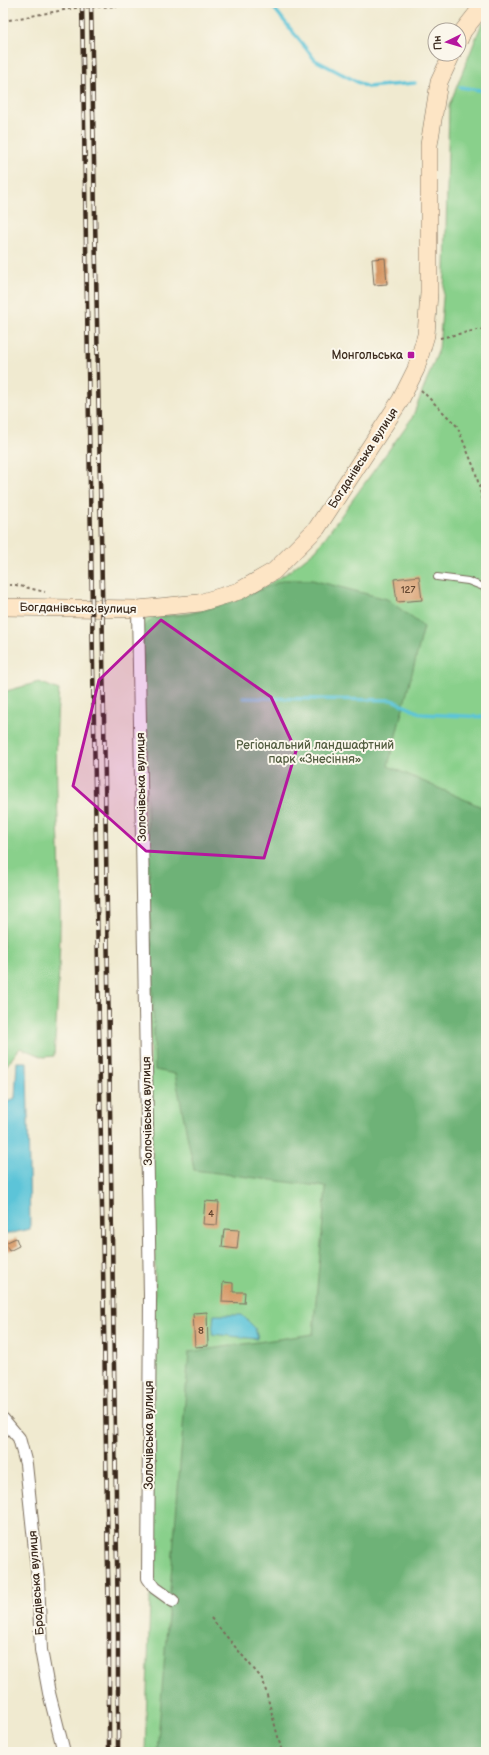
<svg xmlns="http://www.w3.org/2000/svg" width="489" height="1755" font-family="'Balsamiq Sans',sans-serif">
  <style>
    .green { fill: #89d08b; stroke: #627d54 }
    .forest { fill: #6eb277; stroke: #546e4a }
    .water { fill: #5cc4d8; stroke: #4c777b }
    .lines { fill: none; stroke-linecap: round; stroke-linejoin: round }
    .stream { stroke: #5cc4d8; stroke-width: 3.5 }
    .building { fill: #d59663 }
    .service-casing { stroke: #7a6d5c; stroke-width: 8 }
    .minor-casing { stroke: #7a6d5c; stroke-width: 14 }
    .secondary-casing { stroke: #7a6d5c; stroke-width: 18 }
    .path { stroke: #7a6d5c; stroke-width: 2; stroke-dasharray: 3 3; stroke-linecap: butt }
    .service { stroke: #fff; stroke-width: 6 }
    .minor { stroke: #fff; stroke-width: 12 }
    .secondary { stroke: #fde5c5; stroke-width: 17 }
    .rail-casing { stroke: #3b2a1e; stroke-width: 4.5 }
    .rail { stroke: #fbf7ec; stroke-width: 3; stroke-dasharray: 9; stroke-linecap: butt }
    .marked { fill: #b5179e; fill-opacity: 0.2; stroke: #b5179e; stroke-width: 3; stroke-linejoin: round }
    .poi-dot { fill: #b5179e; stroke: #fbf7ec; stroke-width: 1.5 }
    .labels { text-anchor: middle; stroke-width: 4; stroke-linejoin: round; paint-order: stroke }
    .number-label { font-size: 10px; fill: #62452f }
    .poi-label { font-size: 12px; fill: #3b2a1e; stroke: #fbf7ec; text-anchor: end }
    .street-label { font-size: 12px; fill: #3b2a1e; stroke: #fbf7ec }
    .park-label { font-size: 12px; fill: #525c3f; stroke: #fbf7ec }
  </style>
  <rect width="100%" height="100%" fill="#fbf7ec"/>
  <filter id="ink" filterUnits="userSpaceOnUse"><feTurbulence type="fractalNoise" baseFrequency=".025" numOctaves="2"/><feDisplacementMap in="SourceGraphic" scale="8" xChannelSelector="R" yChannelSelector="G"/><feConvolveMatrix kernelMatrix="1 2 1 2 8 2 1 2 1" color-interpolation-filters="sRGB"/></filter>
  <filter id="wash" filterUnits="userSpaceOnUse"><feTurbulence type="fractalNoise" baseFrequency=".012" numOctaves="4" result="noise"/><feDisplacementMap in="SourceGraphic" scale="16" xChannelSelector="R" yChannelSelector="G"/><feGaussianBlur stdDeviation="0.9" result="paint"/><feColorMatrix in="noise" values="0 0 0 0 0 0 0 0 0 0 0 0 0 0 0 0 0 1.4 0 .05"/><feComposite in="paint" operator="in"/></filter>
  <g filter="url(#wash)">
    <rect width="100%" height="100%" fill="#f0ead0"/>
    <!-- green -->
    <g class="green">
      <path d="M486 19V1752H145L151 1570 155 1264 140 627 147 617 187 613 218 605 263 587 287 573 316 550 412 418 439 349 445 273 449 106 482 23Z"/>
      <path d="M39 682 59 690C53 754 59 819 60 884 61 941 58 999 54 1056L44 1057 20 1048 3 1070V692Z"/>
    </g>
    <!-- forest -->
    <path class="forest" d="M284 580H312L387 599 424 627 388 766 484 808 486 838V1608L480 1649 486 1661V1752H157L189 1352 313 1334 326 1187 194 1170 175 1074 155 1070 142 628 155 617 187 615 227 604Z"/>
    <!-- water -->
    <g class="water">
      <path d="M17 1062H27L30 1229 3 1235V1104L15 1098Z"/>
      <path d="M214 1315H242L255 1328 258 1339 212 1334Z"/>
    </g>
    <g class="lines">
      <!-- stream -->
      <g class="stream">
        <path d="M270 3 315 60 367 87 415 83"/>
        <path d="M460 87 486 91"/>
        <path d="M243 698 392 700 422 714 486 717"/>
      </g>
    </g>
    <g id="blocks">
      <!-- building -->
      <g class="building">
        <path d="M385 258 387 284 374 285 372 259Z"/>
        <path d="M419 576 422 600 397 602 394 579Z"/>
        <path d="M205 1201 219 1202 217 1225 203 1224Z"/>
        <path d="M224 1229 239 1230 237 1249 222 1247Z"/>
        <path d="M16 1238 19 1246 9 1251 5 1243Z"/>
        <path d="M223 1282 233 1283V1292H245L244 1303 222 1302Z"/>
        <path d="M207 1312 208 1346 195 1347 193 1313Z"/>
      </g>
    </g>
  </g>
  <g filter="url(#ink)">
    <use href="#blocks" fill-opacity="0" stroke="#7a6d5c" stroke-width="1"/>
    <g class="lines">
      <!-- service casing -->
      <g class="service-casing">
        <path id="service" d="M437 577 468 581 486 588"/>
      </g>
      <!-- minor casing -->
      <g class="minor-casing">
        <g id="minor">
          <path d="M138 609 150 1296 148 1578 155 1588 173 1601"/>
          <path d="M3 1419 19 1438 26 1464 38 1579 41 1650 49 1693 64 1752"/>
        </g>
      </g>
      <!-- secondary casing -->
      <g class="secondary-casing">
        <g id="secondary">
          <path d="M459 40 463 31 485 3"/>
          <path d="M3 607 138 609 199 603 239 591 274 571 317 528 400 401 416 369 426 335 429 293V145L439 82 452 54"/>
        </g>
      </g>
      <!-- path -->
      <g class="path">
        <path d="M3 21 75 8 118 6 126 3"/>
        <path d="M440 338 486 328"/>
        <path d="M421 390 457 426 475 470 486 513"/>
        <path d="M486 529V546"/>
        <path d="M3 585H16L45 592"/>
        <path d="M211 1618 263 1680 282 1752"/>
      </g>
      <!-- service -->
      <use href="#service" class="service"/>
      <!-- minor -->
      <use href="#minor" class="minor"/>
      <!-- secondary -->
      <use href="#secondary" class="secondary"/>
      <!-- rail casing -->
      <g class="rail-casing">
        <g id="rail">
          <path d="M82 3 109 1628V1752"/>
          <path d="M91 3 102 588 118 1627V1752"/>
        </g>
      </g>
      <!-- rail -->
      <use href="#rail" class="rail"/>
    </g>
  </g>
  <!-- marked area -->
  <path class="marked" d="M161 620 271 697 296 751 264 858 146 851 73 786 99 680Z"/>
  <!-- markers -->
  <rect class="poi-dot" x="407" y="351" width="8" height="8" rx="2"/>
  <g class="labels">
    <!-- number labels -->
    <g class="number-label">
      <text x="408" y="593">127</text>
      <text x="211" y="1217">4</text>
      <text x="201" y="1334">8</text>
    </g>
    <!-- poi labels -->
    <g class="poi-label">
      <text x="403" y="359">Монгольська</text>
    </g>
    <!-- street labels -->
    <g class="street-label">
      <text transform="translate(363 458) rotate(-57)" y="4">Богданівська вулиця</text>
      <text transform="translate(78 608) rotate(1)" y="4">Богданівська вулиця</text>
      <text transform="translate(141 787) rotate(-91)" y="4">Золочівська вулиця</text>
      <text transform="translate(147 1111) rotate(-91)" y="4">Золочівська вулиця</text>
      <text transform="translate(149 1435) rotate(-90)" y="4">Золочівська вулиця</text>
      <text transform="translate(36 1583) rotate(-94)" y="4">Бродівська вулиця</text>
    </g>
    <!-- park labels -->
    <g class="park-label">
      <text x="315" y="749">Регіональний ландшафтний<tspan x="315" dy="14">парк «Знесіння»</tspan></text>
    </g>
  </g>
  <!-- margin -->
  <rect width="489" height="1755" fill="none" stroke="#fbf7ec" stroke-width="16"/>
  <!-- north arrow -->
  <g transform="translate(447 42) rotate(265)"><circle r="19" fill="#fbf7ec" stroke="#aea59a"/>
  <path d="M0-3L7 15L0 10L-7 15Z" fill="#b5179e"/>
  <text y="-6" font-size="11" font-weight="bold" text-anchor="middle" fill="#3b2a1e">Пн</text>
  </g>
</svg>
